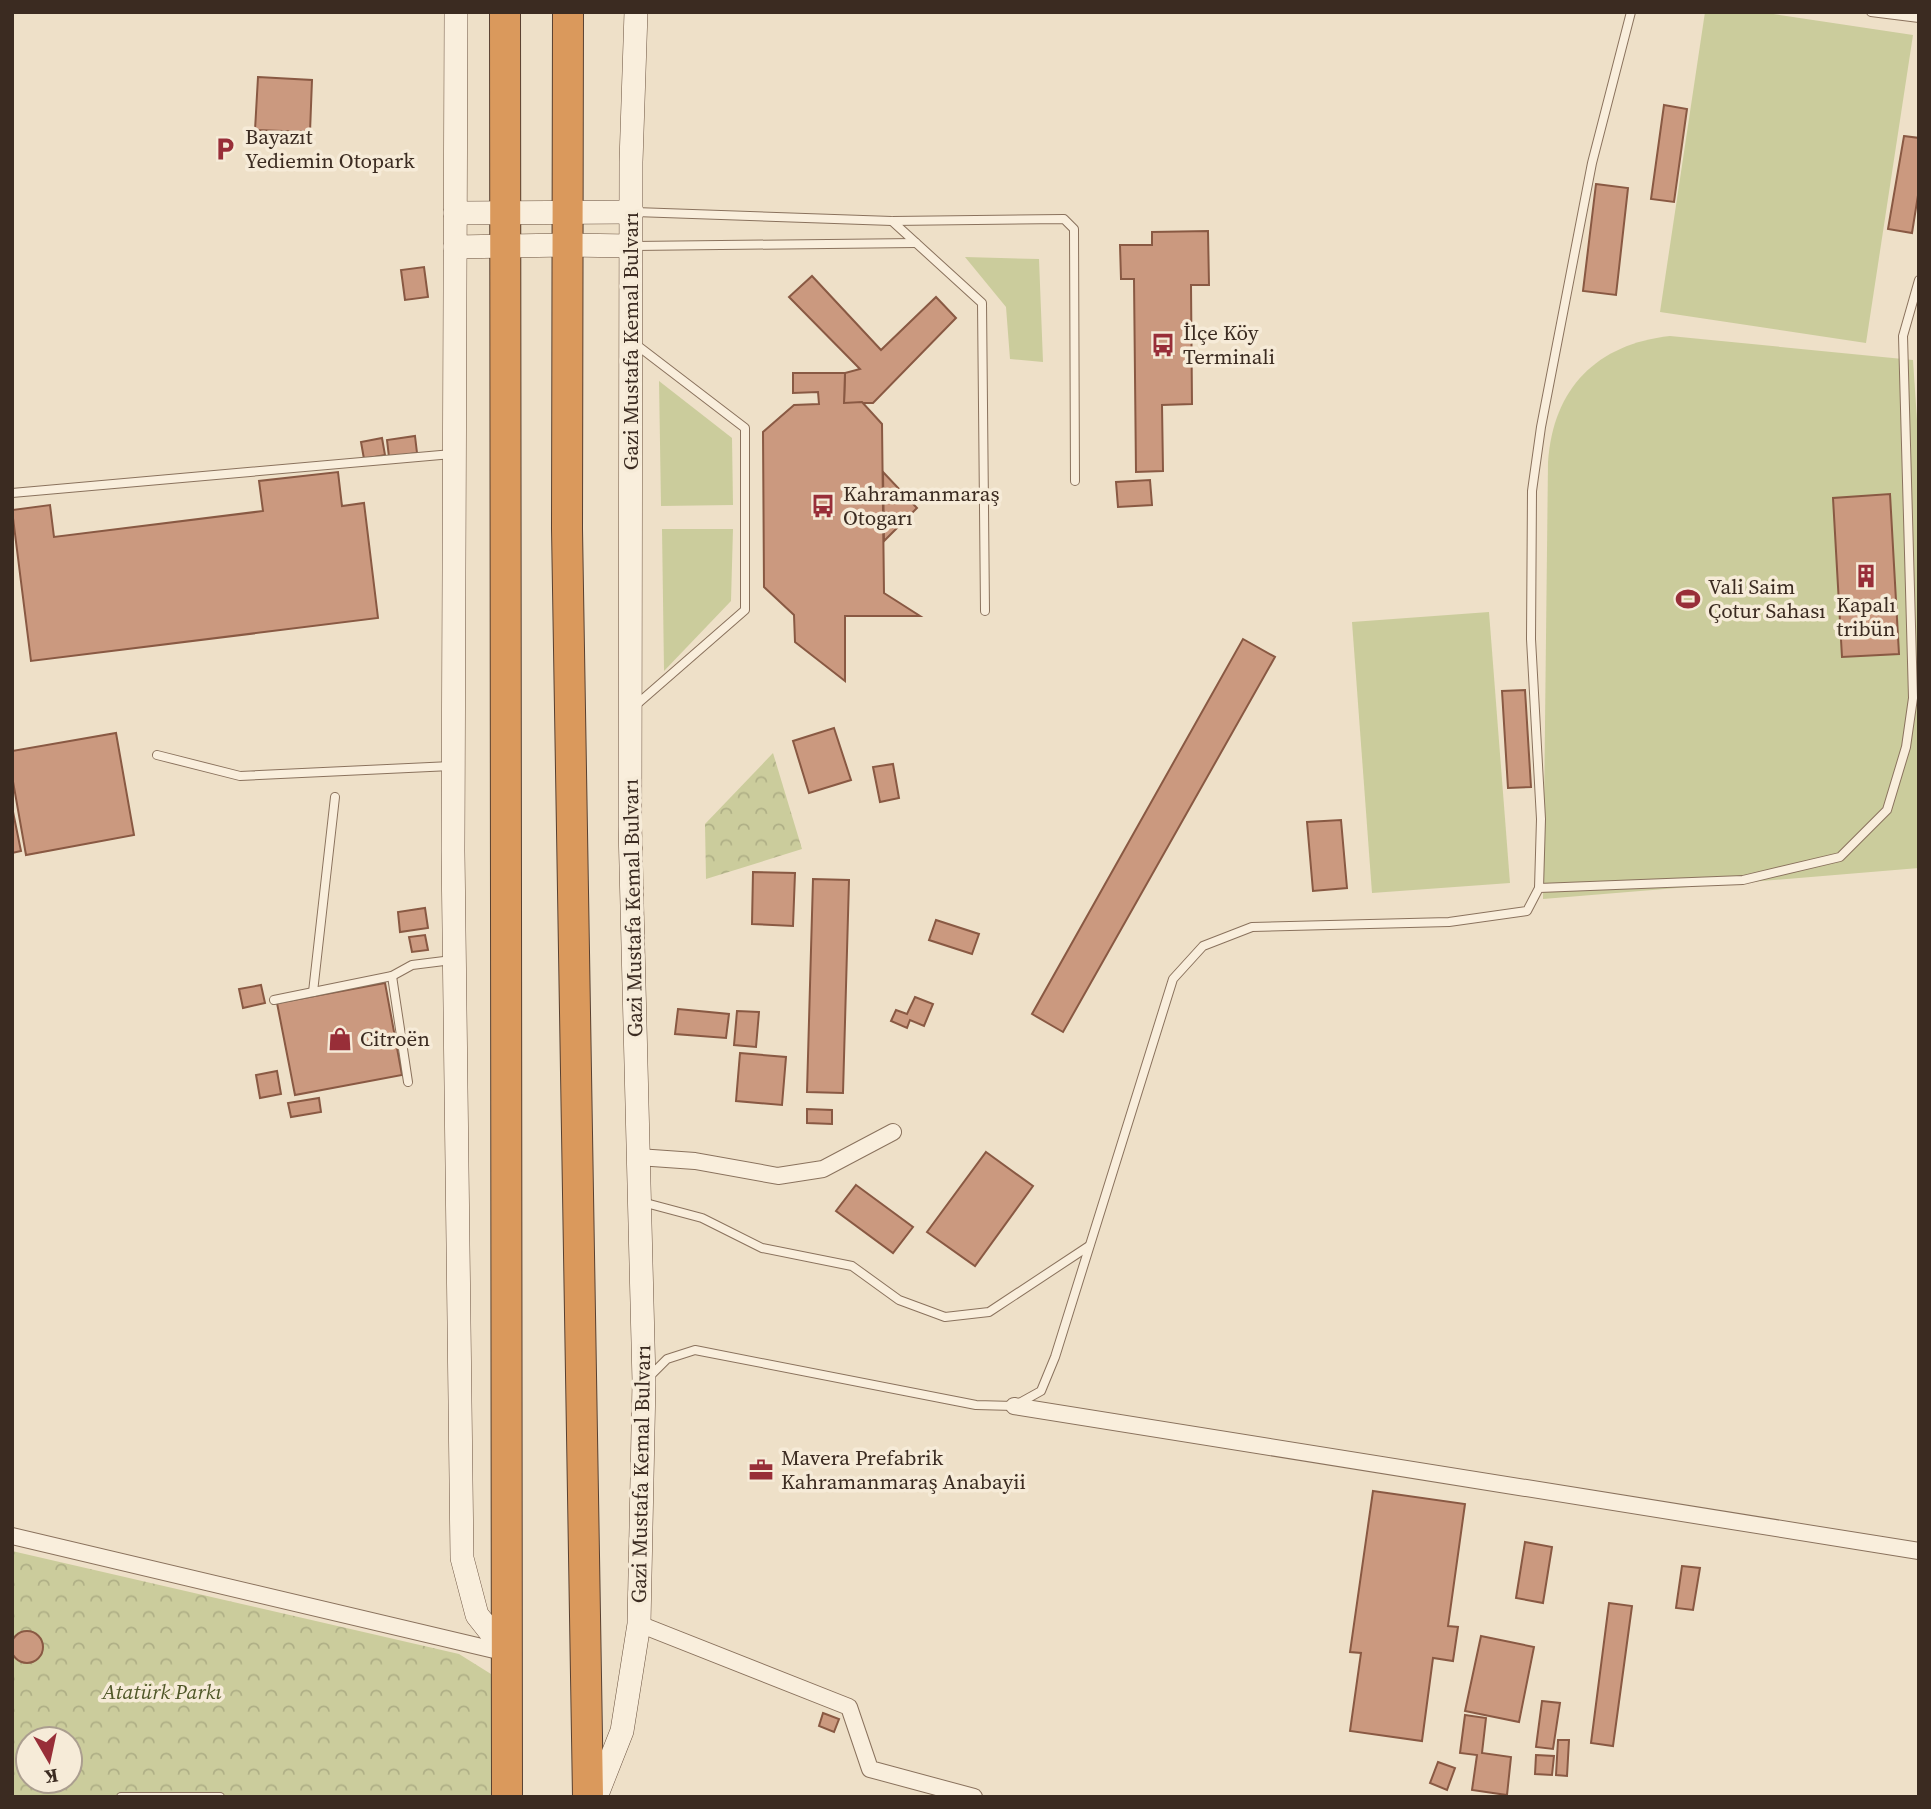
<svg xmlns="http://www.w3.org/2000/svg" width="1931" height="1809" font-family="'Source Serif 4',serif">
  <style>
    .green { fill: #cbcc9c }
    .forest { fill: url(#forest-crowns); fill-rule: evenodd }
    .building { fill: #cb997f; stroke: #895943; stroke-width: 2 }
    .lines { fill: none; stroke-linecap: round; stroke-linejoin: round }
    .lane-casing { stroke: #8a725d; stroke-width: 10 }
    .street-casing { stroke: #8a725d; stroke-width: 18 }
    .secondary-casing { stroke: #6c5340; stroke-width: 24 }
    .highway-casing { stroke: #584031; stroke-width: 32 }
    .lane { stroke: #f9eedc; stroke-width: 8 }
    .street { stroke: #f9eedc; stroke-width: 16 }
    .secondary { stroke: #f9eedc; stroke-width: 23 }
    .highway { stroke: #da995c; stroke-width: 30 }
    .labels { text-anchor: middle; stroke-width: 7; stroke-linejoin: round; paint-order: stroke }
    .poi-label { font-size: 21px; fill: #3b2b21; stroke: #f6ebd8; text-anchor: start }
    .street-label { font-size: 21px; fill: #3b2b21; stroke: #f6ebd8 }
    .park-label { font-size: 21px; font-style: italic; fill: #4f5728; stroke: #f6ebd8 }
  </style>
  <defs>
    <pattern id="forest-crowns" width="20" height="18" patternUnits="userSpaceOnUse" patternTransform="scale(1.75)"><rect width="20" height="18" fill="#cbcc9c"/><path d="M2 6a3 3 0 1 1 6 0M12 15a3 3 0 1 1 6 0" fill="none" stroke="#afaf86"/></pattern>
  </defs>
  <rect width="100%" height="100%" fill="#eee0c8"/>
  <!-- green -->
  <g class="green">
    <path d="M1705 12H1760L1913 35 1866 343 1660 312Z"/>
    <path d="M965 257 1039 259 1043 362 1010 359 1006 307Z"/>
    <path d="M1670 336 1913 360 1919 450V868L1543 899 1548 462C1553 388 1597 344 1670 336Z"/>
    <path d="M659 381 732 438 733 505 661 506Z"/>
    <path d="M662 529H733L731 601 664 671Z"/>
    <path d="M1489 612 1510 883 1372 893 1352 622Z"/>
  </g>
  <!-- forest -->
  <g class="forest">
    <path d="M773 753 802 849 706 879 705 824Z"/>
    <path d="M12 1551 459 1654 499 1679 501 1797H12ZM28 1739H70V1781H28Z"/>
  </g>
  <!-- building -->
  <g class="building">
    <path d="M258 77 312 80 310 132 255 130Z"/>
    <path d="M1664 105 1687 109 1674 202 1651 199Z"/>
    <path d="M1904 136 1919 138V189L1912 233 1888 229Z"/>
    <path d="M1596 184 1628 188 1616 295 1583 291Z"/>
    <path d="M1208 231 1209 285H1191L1192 404 1162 405 1163 471 1136 472 1134 279H1121L1120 245H1152V232Z"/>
    <path d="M424 267 428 297 405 300 401 270Z"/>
    <path d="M812 276 881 350 936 297 956 318 873 403H844L845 373 860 369 789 297Z"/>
    <path d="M793 373H845L844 403 862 402 882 424 884 593 920 616H845V681L795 642 794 615 764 587 763 432 794 405 819 404 818 392 793 393Z"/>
    <path d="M415 436 417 453 389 457 387 440Z"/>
    <path d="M382 438 385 455 364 459 361 442Z"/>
    <path d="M338 472 342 506 364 503 378 618 31 661 12 510 50 505 54 537 263 511 259 481Z"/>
    <path d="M883 472 917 508 884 541Z"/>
    <path d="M1150 480 1152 505 1118 507 1116 482Z"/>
    <path d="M1890 494 1899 654 1842 657 1833 498Z"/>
    <path d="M1243 639 1275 657 1063 1032 1032 1014Z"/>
    <path d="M1525 690 1531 787 1508 788 1502 691Z"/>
    <path d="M834 728 851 780 809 793 793 741Z"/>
    <path d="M116 733 134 835 26 855 12 776V751Z"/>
    <path d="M893 764 899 798 880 802 873 767Z"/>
    <path d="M12 807 21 851 12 853Z"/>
    <path d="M1341 820 1347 888 1313 891 1307 822Z"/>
    <path d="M753 872 795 873 793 926 752 924Z"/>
    <path d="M813 879 849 880 843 1093 807 1092Z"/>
    <path d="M425 908 428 928 400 932 398 912Z"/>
    <path d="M936 920 979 934 972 954 929 940Z"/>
    <path d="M425 935 428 950 412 952 409 937Z"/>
    <path d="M385 983 402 1075 295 1095 277 1003Z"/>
    <path d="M261 985 265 1003 243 1008 239 989Z"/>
    <path d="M915 997 933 1004 924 1026 910 1020 907 1028 891 1021 896 1010 907 1014Z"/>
    <path d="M678 1009 729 1014 726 1038 675 1034Z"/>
    <path d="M737 1011 759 1012 756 1047 734 1045Z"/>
    <path d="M740 1053 786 1057 782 1105 736 1101Z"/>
    <path d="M277 1071 281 1094 260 1098 256 1075Z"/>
    <path d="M319 1098 321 1112 291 1117 288 1103Z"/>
    <path d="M807 1109 832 1110V1124L807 1123Z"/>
    <path d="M986 1152 1033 1186 975 1266 927 1232Z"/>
    <path d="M856 1185 913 1227 893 1253 836 1211Z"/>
    <path d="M1373 1491 1465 1504 1448 1626 1458 1627 1453 1661 1433 1658 1422 1741 1350 1731 1361 1653 1350 1652Z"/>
    <path d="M1525 1542 1552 1547 1543 1603 1516 1598Z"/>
    <path d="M1682 1566 1700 1568 1693 1610 1676 1608Z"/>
    <path d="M1609 1603 1632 1606 1613 1746 1591 1743Z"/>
    <circle cx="27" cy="1647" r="16"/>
    <path d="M1481 1636 1534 1647 1519 1722 1465 1711Z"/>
    <path d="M1542 1701 1560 1703 1553 1749 1536 1747Z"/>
    <path d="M823 1713 839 1719 834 1732 819 1726Z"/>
    <path d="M1465 1715 1486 1718 1482 1753 1511 1757 1507 1795 1472 1790 1477 1755 1460 1753Z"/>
    <path d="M1558 1740H1569L1567 1776 1556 1775Z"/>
    <path d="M1536 1755 1554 1756 1552 1775 1535 1774Z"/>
    <path d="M1438 1762 1455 1768 1447 1790 1430 1783Z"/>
  </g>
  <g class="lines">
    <!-- lane casing -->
    <g class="lane-casing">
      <g id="lane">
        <path d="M1871 12 1919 18"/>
        <path d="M635 212 892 221 1064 219 1074 229 1075 481"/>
        <path d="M892 221 982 303 985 611"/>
        <path d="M634 246 916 243"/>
        <path d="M634 343 745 428V610L636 705"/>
        <path d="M12 493 452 454"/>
        <path d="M157 755 240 776 451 766"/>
        <path d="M1539 888 1541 819 1531 639 1532 491 1541 427 1592 163 1631 12"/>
        <path d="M392 976 408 1082"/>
        <path d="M313 992 335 797"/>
        <path d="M274 1000 392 976 412 965 452 960"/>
        <path d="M642 1202 702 1218 762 1248 852 1266 899 1300 945 1317 989 1312 1089 1246"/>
        <path d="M647 1379 667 1359 695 1350 976 1405 1014 1406 1041 1391 1055 1357 1173 979 1203 946 1252 927 1449 922 1527 911 1539 888 1743 880 1840 857 1887 810 1906 747 1913 698 1903 336 1919 280"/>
        <path d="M121 1797H220"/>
      </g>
    </g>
    <!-- street casing -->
    <g class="street-casing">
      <g id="street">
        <path d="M638 1157 695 1161 778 1176 823 1169 893 1132"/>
        <path d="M1014 1406 1919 1551"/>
        <path d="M12 1536 507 1653"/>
        <path d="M639 1624 849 1707 870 1769 974 1797"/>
      </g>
    </g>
    <!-- secondary casing -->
    <g class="secondary-casing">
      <g id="secondary">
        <path d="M456 12 453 851 462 1558 477 1615 507 1653"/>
        <path d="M455 213 632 212"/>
        <path d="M455 247 567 245 631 246"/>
        <path d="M596 1797 622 1731 639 1624 644 1382 630 826 631 162 636 12"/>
      </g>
    </g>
    <!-- highway casing -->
    <g class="highway-casing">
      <g id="highway">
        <path d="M505 12 507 1797"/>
        <path d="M568 12 567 529 588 1797"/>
      </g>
    </g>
    <!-- lane -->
    <use href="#lane" class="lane"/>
    <!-- street -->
    <use href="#street" class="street"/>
    <!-- secondary -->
    <use href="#secondary" class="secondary"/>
    <!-- highway -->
    <use href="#highway" class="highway"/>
  </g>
  <!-- icons -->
  <defs>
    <g id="parking-bare" transform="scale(1.89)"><path d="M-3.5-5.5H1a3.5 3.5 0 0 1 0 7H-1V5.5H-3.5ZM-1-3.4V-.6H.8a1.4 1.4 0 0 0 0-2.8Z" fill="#982e38" stroke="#f6ebd8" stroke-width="2.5" paint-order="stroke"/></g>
    <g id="bus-bare" transform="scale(1.89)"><path d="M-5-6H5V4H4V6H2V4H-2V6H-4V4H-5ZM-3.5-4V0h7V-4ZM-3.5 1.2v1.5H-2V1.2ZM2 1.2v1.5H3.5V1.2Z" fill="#982e38" stroke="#f6ebd8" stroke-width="2.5" paint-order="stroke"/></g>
    <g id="building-bare" transform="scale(1.89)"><path d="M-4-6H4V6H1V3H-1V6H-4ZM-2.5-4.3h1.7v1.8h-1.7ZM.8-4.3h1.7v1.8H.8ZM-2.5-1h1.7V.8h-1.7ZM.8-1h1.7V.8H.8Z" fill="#982e38" stroke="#f6ebd8" stroke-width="2.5" paint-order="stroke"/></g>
    <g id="stadium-bare" transform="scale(1.89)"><path d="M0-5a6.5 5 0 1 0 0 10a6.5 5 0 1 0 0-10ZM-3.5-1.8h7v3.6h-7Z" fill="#982e38" stroke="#f6ebd8" stroke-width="2.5" paint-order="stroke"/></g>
    <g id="shop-bare" transform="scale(1.89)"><path d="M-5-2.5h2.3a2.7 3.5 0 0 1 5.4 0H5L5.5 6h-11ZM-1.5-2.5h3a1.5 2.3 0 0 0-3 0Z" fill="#982e38" stroke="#f6ebd8" stroke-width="2.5" paint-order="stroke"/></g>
    <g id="office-bare" transform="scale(1.89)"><path d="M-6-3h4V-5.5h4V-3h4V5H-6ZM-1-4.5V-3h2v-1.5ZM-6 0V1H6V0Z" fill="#982e38" stroke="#f6ebd8" stroke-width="2.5" paint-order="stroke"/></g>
  </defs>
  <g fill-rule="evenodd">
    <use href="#parking-bare" x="225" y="149"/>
    <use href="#bus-bare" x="1163" y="345"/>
    <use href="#bus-bare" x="823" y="506"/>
    <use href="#building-bare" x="1866" y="576"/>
    <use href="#stadium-bare" x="1688" y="599"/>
    <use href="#shop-bare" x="340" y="1039"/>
    <use href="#office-bare" x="761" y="1470"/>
  </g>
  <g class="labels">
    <!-- poi labels -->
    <g class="poi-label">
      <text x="245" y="144">Bayazıt<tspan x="245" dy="24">Yediemin Otopark</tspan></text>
      <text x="1183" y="340">İlçe Köy<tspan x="1183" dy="24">Terminali</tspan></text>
      <text x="843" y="501">Kahramanmaraş<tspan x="843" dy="24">Otogarı</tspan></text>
      <text x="1708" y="594">Vali Saim<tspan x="1708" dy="24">Çotur Sahası</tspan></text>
      <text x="1866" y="612" text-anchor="middle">Kapalı<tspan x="1866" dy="24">tribün</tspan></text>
      <text x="360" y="1046">Citroën</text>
      <text x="781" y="1465">Mavera Prefabrik<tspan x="781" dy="24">Kahramanmaraş Anabayii</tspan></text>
    </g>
    <!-- street labels -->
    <g class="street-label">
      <text transform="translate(631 341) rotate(-90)" y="7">Gazi Mustafa Kemal Bulvarı</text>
      <text transform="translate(633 908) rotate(-91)" y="7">Gazi Mustafa Kemal Bulvarı</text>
      <text transform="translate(641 1474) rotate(-89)" y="7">Gazi Mustafa Kemal Bulvarı</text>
    </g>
    <!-- park labels -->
    <g class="park-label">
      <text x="162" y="1699">Atatürk Parkı</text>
    </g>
  </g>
  <!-- border -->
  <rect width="1931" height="1809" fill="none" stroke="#3b2b21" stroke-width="28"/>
  <!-- north arrow -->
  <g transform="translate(49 1760) rotate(171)"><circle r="33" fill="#f6ebd8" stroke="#ab9e8f" stroke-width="2"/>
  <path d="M0-5L12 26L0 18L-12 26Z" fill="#982e38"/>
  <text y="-10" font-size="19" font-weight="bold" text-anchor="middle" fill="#3b2b21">K</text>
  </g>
</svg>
